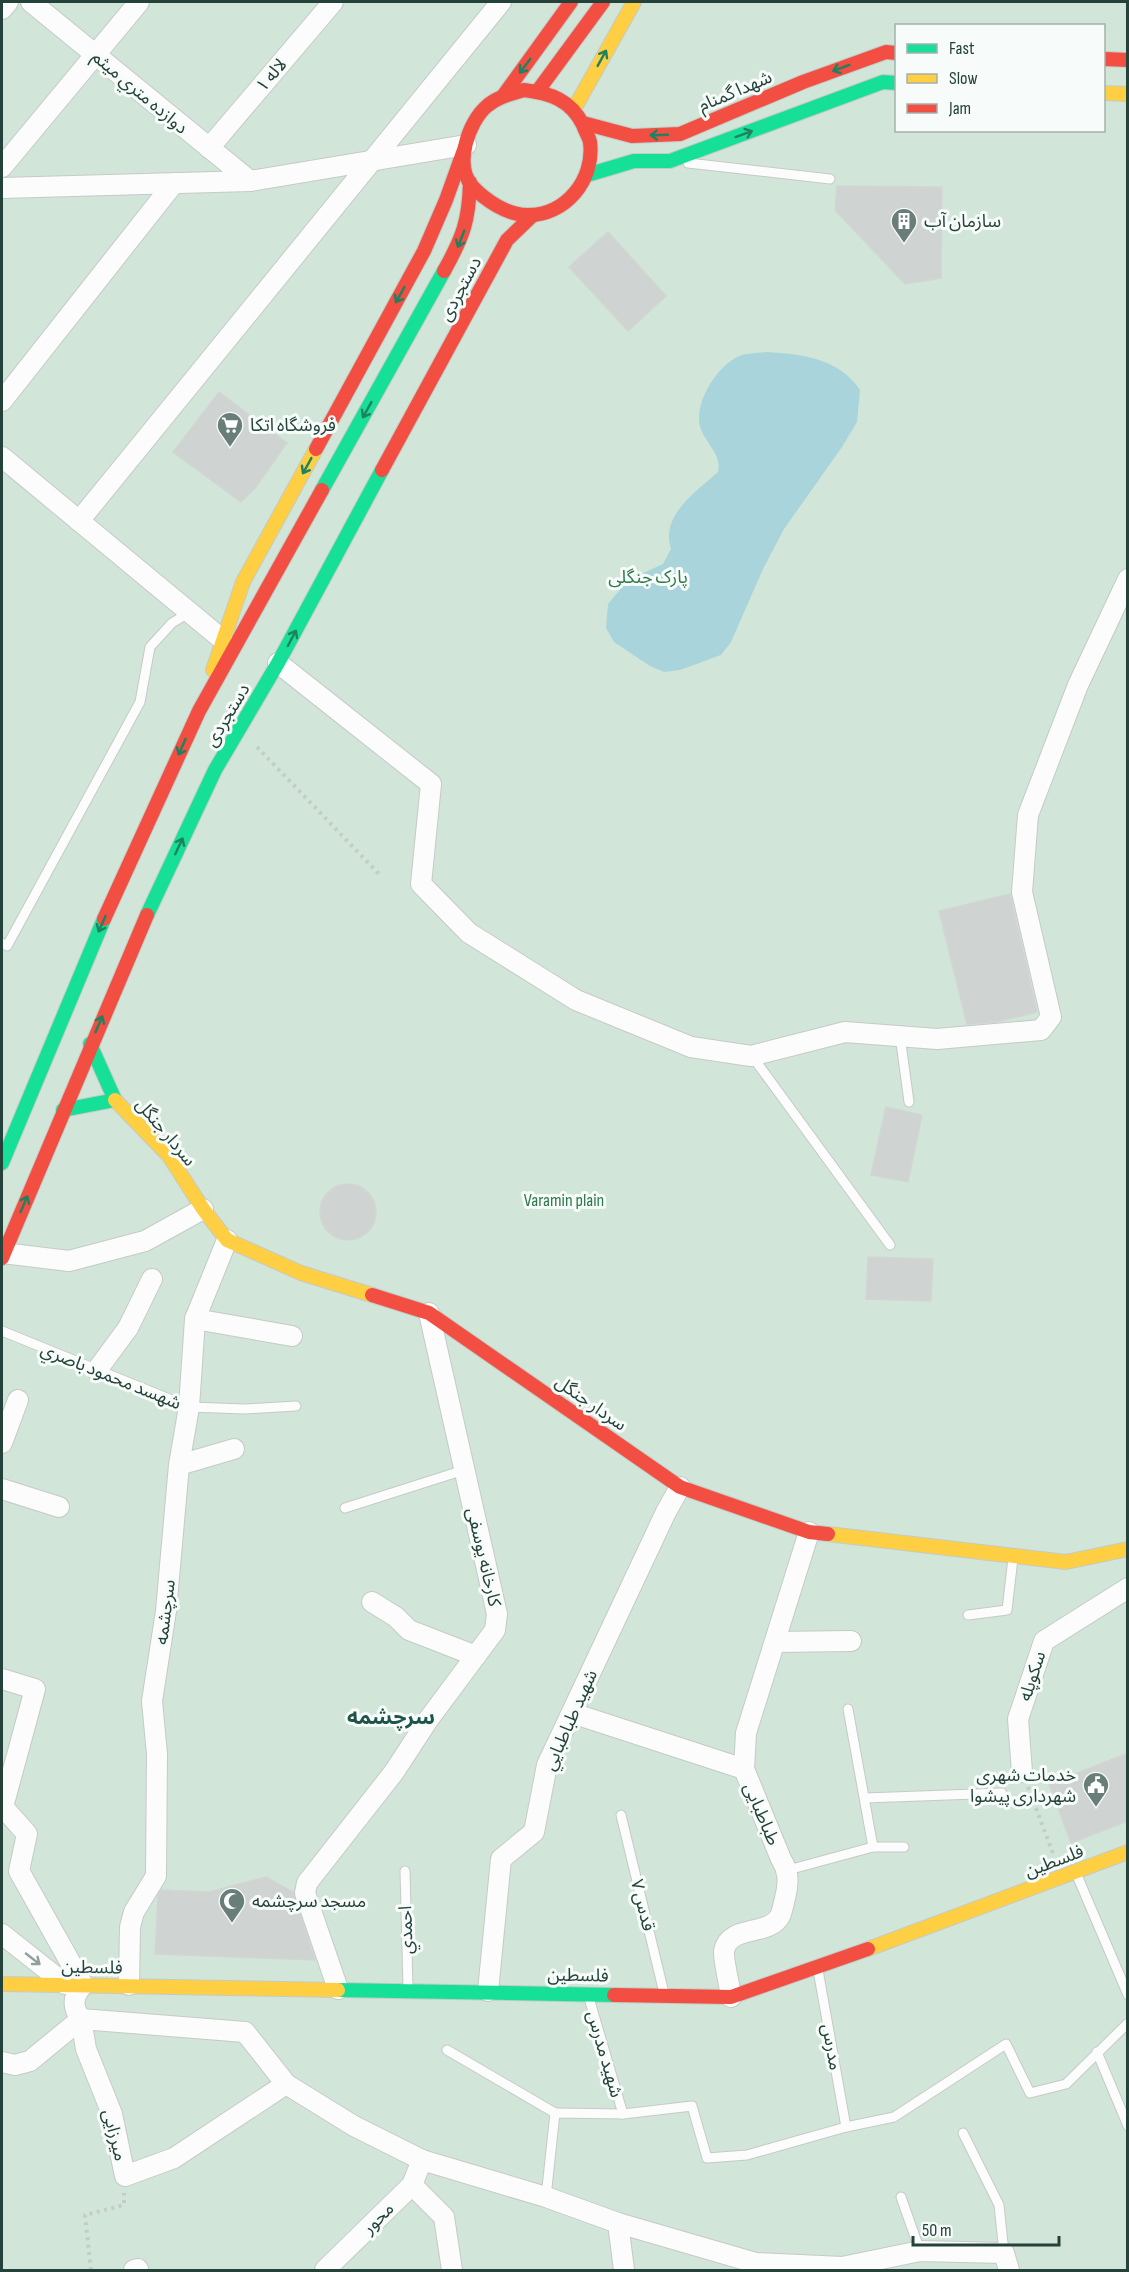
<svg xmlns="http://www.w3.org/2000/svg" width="1129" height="2272" font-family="'Sofia Sans Condensed','Noto Sans Arabic',sans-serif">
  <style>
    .green { fill: #d1e6d8; fill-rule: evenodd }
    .water { fill: #a9d4db }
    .building { fill: #cfd4d2; stroke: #d1d6d4; stroke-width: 1.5 }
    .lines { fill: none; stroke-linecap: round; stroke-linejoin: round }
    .lane-casing { stroke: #c5cac8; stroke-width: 11 }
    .street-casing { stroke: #c5cac8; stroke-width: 22 }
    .fast-casing { stroke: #c3cbc8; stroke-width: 16 }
    .slow-casing { stroke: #c3cbc8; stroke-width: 16 }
    .jam-casing { stroke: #c3cbc8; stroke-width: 16 }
    .path { stroke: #c3ccca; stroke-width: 4; stroke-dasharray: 3 4.5; stroke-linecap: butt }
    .lane { stroke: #fcfcfc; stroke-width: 9 }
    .street { stroke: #fcfcfc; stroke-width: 20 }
    .fast { stroke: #16e098; stroke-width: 14 }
    .slow { stroke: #ffcf43; stroke-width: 14 }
    .jam { stroke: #f24e42; stroke-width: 14 }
    .oneway { stroke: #1e8160 }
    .oneway2 { stroke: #909f9b }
    .labels { text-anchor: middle; stroke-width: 6; stroke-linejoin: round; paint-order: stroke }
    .street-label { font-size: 18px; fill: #24423a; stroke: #f7fbf9 }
    .poi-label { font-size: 18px; fill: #24423a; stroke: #f7fbf9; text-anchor: start }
    .park-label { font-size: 18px; fill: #2d7a4b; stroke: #f7fbf9 }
    .quarter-label { font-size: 21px; font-weight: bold; fill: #1f5548; stroke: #f7fbf9 }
  </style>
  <rect width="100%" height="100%" fill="#e8edeb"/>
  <!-- green -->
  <path class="green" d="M2 2H1127V2270H2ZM896 26H1104V130H896Z"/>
  <!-- water -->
  <path class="water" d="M767 352C801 354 839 358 860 390L857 422 842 447 784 529 763 569 731 642 721 655 680 670 664 672 650 666 614 642 606 628 608 604 628 580 663 564 671 549C660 515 696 492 718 472 723 453 700 439 699 421 698 396 718 366 739 356 748 353 758 353 767 352Z"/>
  <!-- building -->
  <g class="building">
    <path d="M837 186 942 187 941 278 905 284 835 210Z"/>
    <path d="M608 232 666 296 628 331 569 267Z"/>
    <path d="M219 392 287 443 256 487 241 502 173 452Z"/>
    <path d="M1010 894 1037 1012 996 1022 967 1024 939 911Z"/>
    <path d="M886 1107 922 1115 908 1182 871 1175Z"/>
    <circle cx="348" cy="1212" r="28"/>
    <path d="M868 1257 933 1259 931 1301 866 1299Z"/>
    <path d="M1128 1753V1821L1071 1843 1049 1784Z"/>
    <path d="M266 1877 293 1892 315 1960 155 1954 158 1896 161 1890 209 1892Z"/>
  </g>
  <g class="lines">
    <!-- lane casing -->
    <g class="lane-casing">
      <g id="lane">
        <path d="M688 163 830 179"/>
        <path d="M2 943 7 946 140 702 150 647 172 623 190 612"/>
        <path d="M900 1036 909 1102"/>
        <path d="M752 1056 890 1245"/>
        <path d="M2 1331 189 1407 245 1409 296 1406"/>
        <path d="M345 1508 464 1470"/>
        <path d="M968 1615 1007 1610 1013 1558"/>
        <path d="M848 1709 873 1847"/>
        <path d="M865 1798 1002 1793"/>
        <path d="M621 1815 664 1993"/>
        <path d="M788 1870 873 1847H904"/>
        <path d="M405 1871 408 1988"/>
        <path d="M1076 1873 1128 1995"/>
        <path d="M818 1970 846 2127"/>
        <path d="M589 1998 623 2114"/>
        <path d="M447 2050 555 2113"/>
        <path d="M1097 2052 1128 2126"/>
        <path d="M963 2133 999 2205 1004 2253"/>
        <path d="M546 2197 555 2113 623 2114 692 2106 707 2158 747 2155 846 2127 894 2117 1006 2044 1030 2093 1066 2084 1128 2023"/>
        <path d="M901 2197 920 2251"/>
      </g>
    </g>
    <!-- street casing -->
    <g class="street-casing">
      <g id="street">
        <path d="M31 2 250 181"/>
        <path d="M2 9 8 2"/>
        <path d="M209 148 333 2"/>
        <path d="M2 167 139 2"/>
        <path d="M2 188 250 181 466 145"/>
        <path d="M2 401 174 183"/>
        <path d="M2 457 223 640"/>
        <path d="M79 521 501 2"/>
        <path d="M278 663 431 784 421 884 469 933 576 1000 691 1047 751 1056 845 1032 937 1039 1041 1030 1051 1017 1022 892 1028 815 1078 685 1128 579"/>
        <path d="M3 1253 69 1261 145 1241 203 1209"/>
        <path d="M195 1319 292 1336"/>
        <path d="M97 1370 128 1328 152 1279"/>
        <path d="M2 1443 18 1400"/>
        <path d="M179 1465 234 1449"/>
        <path d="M2 1489 59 1507"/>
        <path d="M372 1602 396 1617 409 1630 476 1656"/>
        <path d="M775 1642 851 1641"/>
        <path d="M2 1679 35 1689 3 1807 27 1834 19 1871 83 1985C72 1997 72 2007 81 2019L245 2032 286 2084 354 2126 422 2160 546 2197 618 2223 756 2263 842 2267 920 2251 1004 2253 1009 2270"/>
        <path d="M572 1713 744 1769"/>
        <path d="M1022 1772 1018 1719 1044 1641 1128 1588"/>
        <path d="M2 1934 65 1984"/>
        <path d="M129 1985 130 1927 134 1912 156 1876 157 1754 152 1701 166 1611 179 1465 189 1407 195 1319 227 1240"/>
        <path d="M338 1989 305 1893 307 1883 394 1772 428 1720 495 1630 497 1614 429 1313"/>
        <path d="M488 1991 501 1859 534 1832 547 1765 666 1512 680 1487"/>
        <path d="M731 1997C730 1987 723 1959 724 1951 729 1924 769 1937 780 1916 783 1910 784 1901 786 1894 789 1880 788 1870 781 1859L744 1769 746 1733 809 1532"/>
        <path d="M81 2019 86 2049 112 2114 125 2176 174 2158 286 2084"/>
        <path d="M2 2062 15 2065 30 2061 81 2019"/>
        <path d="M412 2185 444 2217 452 2270"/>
        <path d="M618 2223 624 2270"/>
        <path d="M134 2270 138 2269"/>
        <path d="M325 2270 412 2185 422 2160"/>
      </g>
    </g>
    <!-- fast casing -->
    <g class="fast-casing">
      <g id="fast">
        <path d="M587 175 634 161H670L883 82 896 83"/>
        <path d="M322 490 444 271"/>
        <path d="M147 915 215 770 278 663 382 470"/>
        <path d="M63 1110 115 1100 90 1044"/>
        <path d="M2 1163 104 919"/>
        <path d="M338 1990 614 1995"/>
      </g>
    </g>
    <!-- slow casing -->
    <g class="slow-casing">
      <g id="slow">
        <path d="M1104 93 1128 94"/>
        <path d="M574 109 634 2"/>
        <path d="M213 670 243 582 316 449"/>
        <path d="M115 1100 169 1156 203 1209 227 1240 301 1273 372 1295"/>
        <path d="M828 1534 1066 1562 1128 1549"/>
        <path d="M868 1949 1128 1852"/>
        <path d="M2 1984 338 1990"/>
      </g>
    </g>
    <!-- jam casing -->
    <g class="jam-casing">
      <g id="jam">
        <path d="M1104 59 1128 60"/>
        <path d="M524 90C550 93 571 100 583 125 585 131 589 137 590 142 595 180 565 216 527 215 507 215 485 200 472 186 454 165 468 122 487 106 497 97 511 94 524 90Z"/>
        <path d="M537 92 603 2"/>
        <path d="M503 96 571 2"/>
        <path d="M583 123 632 136 680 134 803 82 886 52 896 53"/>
        <path d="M444 271C463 237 469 221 470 182"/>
        <path d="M316 449 424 251 446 200 465 147"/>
        <path d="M382 470 507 240 532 216"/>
        <path d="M104 919 199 711 322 490"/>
        <path d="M2 1258 147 915"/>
        <path d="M372 1295 429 1313 680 1487 809 1532 828 1534"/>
        <path d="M614 1995 731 1997 868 1949"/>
      </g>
    </g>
    <!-- path -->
    <g class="path">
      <path d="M257 747 379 874"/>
      <path d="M1028 1787 1054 1856"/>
      <path d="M91 2270 85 2215 124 2205V2193"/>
    </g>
    <!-- lane -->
    <use href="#lane" class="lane"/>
    <!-- street -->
    <use href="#street" class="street"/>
    <!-- fast -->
    <use href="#fast" class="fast"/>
    <!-- slow -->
    <use href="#slow" class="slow"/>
    <!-- jam -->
    <use href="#jam" class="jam"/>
  </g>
  <!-- one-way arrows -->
  <defs><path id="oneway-shaft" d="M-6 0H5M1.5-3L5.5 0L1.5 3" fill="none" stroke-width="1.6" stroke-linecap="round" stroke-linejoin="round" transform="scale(1.5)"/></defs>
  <g class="oneway">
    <use href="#oneway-shaft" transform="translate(602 58) rotate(-61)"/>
    <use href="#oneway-shaft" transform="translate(525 66) rotate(127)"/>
    <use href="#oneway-shaft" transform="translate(841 68) rotate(160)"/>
    <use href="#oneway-shaft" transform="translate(744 134) rotate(-20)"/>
    <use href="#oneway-shaft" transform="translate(659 135) rotate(178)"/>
    <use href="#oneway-shaft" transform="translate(461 239) rotate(111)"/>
    <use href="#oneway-shaft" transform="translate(400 295) rotate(119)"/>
    <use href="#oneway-shaft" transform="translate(367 410) rotate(119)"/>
    <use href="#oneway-shaft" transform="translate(307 466) rotate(119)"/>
    <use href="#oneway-shaft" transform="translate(292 638) rotate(-62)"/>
    <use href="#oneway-shaft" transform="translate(182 747) rotate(114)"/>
    <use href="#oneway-shaft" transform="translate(179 846) rotate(-65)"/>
    <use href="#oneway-shaft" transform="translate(102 924) rotate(114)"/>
    <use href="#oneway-shaft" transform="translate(99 1024) rotate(-67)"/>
    <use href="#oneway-shaft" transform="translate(24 1204) rotate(-67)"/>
  </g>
  <use class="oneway2" href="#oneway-shaft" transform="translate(33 1959) rotate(38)"/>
  <!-- icons -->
  <defs>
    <g id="building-pin" transform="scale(1.35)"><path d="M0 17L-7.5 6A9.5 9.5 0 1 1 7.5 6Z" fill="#697e78" stroke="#f7fbf9"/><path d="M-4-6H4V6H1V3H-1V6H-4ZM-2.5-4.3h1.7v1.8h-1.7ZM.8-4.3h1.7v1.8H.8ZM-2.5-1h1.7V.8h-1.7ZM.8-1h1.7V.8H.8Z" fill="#fff"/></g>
    <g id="supermarket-pin" transform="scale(1.35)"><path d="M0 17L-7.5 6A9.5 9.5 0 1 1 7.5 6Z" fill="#697e78" stroke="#f7fbf9"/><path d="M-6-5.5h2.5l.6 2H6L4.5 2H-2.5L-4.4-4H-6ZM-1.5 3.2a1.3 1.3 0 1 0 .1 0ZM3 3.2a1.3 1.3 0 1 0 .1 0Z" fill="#fff"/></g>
    <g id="civic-pin" transform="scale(1.35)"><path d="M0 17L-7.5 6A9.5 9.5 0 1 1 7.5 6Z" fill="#697e78" stroke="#f7fbf9"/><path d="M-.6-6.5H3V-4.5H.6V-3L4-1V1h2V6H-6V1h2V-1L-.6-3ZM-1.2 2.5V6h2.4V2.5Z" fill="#fff"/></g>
    <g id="mosque-pin" transform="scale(1.35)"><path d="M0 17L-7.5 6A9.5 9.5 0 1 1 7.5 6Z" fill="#697e78" stroke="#f7fbf9"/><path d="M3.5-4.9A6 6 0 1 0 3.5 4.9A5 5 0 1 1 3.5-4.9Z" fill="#fff"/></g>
  </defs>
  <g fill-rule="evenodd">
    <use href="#building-pin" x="904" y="221"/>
    <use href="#supermarket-pin" x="230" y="425"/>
    <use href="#civic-pin" x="1096" y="1785"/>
    <use href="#mosque-pin" x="232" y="1901"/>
  </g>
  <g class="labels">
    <!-- street labels -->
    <g class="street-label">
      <text transform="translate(271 75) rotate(-50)" y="6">لاله ۱</text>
      <text transform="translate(735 91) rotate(-23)" y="6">شهدا گمنام</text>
      <text transform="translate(140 92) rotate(40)" y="6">دوازده متري میثم</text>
      <text transform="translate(460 289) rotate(-62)" y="6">دستجردی</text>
      <text transform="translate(227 715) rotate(-59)" y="6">دستجردی</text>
      <text transform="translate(166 1132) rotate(50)" y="6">سردار جنگل</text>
      <text transform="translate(111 1376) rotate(22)" y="6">شهسد محمود باصري</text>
      <text transform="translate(591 1403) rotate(35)" y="6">سردار جنگل</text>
      <text transform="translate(484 1557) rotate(77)" y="6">کارخانه یوسفی</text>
      <text transform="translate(165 1612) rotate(-83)" y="6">سرچشمه</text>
      <text transform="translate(1032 1676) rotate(-72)" y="6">سکوپله</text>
      <text transform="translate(570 1720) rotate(-66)" y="6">شهيد طباطبايي</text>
      <text transform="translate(762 1814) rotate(67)" y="6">طباطبایی</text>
      <text transform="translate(1054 1861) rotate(-21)" y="6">فلسطین</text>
      <text transform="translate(643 1905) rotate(76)" y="6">قدس ۷</text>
      <text transform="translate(406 1930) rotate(-92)" y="6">احمدي</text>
      <text transform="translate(92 1967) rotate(1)" y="6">فلسطین</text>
      <text transform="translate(578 1975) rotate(1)" y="6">فلسطین</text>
      <text transform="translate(832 2047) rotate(80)" y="6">مدرس</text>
      <text transform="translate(605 2054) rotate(74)" y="6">شهيد مدرس</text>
      <text transform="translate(115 2135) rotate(76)" y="6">میرزایی</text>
      <text transform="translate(378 2218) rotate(-45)" y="6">محور</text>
    </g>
    <!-- poi labels -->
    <g class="poi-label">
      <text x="924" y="227">سازمان آب</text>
      <text x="250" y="431">فروشگاه اتکا</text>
      <text x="1076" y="1781" text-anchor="end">خدمات شهری<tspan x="1076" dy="21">شهرداری پیشوا</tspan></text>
      <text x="252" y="1907">مسجد سرچشمه</text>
    </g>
    <!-- park labels -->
    <g class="park-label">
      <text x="648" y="583">پارک جنگلی</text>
      <text x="564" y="1206">Varamin plain</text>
    </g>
    <!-- quarter labels -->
    <g class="quarter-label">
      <text x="391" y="1724">سرچشمه</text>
    </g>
  </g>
  <!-- border -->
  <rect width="1129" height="2272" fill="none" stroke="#24423a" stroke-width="6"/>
  <!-- legend -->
  <rect x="895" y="24" width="210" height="108" fill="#f7fbf9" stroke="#a3b1ad" stroke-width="1.5"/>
  <rect x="907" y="44" width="30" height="9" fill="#16e098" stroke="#a3b1ad" stroke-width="1.5"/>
  <text x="949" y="54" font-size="18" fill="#24423a">Fast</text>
  <rect x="907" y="74" width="30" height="9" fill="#ffcf43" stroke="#a3b1ad" stroke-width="1.5"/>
  <text x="949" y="84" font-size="18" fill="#24423a">Slow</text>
  <rect x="907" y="104" width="30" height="9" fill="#f24e42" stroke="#a3b1ad" stroke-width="1.5"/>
  <text x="949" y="114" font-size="18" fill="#24423a">Jam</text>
  <!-- scale -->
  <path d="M913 2236v9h146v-9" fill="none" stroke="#24423a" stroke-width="3"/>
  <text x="922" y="2236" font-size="18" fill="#24423a" stroke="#f7fbf9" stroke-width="4.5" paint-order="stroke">50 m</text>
</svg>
